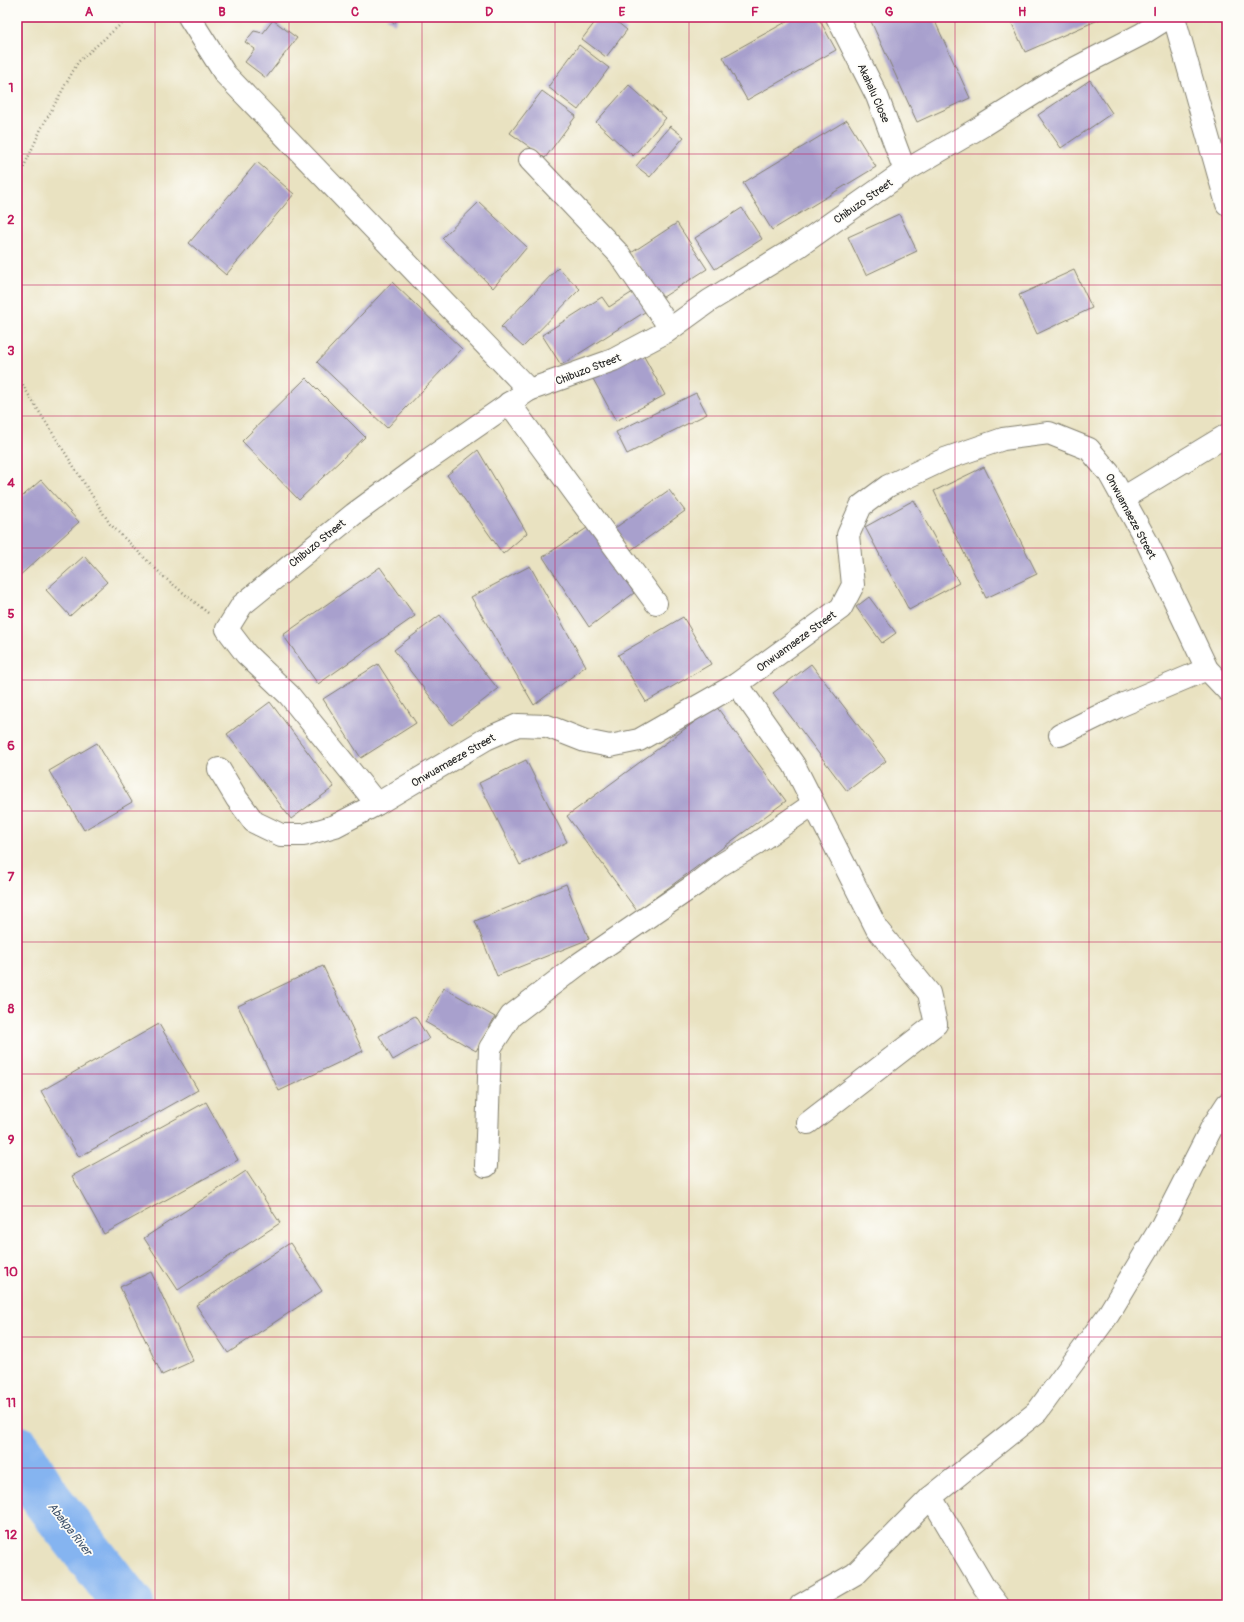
<svg xmlns="http://www.w3.org/2000/svg" width="1244" height="1622" font-family="Pangolin,sans-serif">
  <style>
    .lines { fill: none; stroke-linecap: round; stroke-linejoin: round }
    .river { stroke: #85b4f0; stroke-width: 50 }
    .building { fill: #a8a0cd }
    .minor-casing { stroke: #827f6e; stroke-width: 24 }
    .path { stroke: #827f6e; stroke-width: 2.5; stroke-dasharray: 1 3; stroke-linecap: butt }
    .minor { stroke: #fff; stroke-width: 22 }
    .grid { fill: none; stroke: #c2185b; stroke-width: 1; stroke-opacity: 0.55 }
    .labels { text-anchor: middle; stroke-width: 3.5; stroke-linejoin: round; paint-order: stroke }
    .street-label { font-size: 11px; fill: #1c1c1c; stroke: #fdfcf7 }
    .water-label { font-size: 12px; font-style: italic; fill: #465971; stroke: #fdfcf7 }
    .neatline { fill: none; stroke: #c2185b; stroke-width: 1.5 }
    .grid-label { font-size: 13px; text-anchor: middle; font-weight: bold; fill: #c2185b }
  </style>
  <rect width="100%" height="100%" fill="#fdfcf7"/>
  <filter id="ink" filterUnits="userSpaceOnUse"><feTurbulence type="fractalNoise" baseFrequency=".025" numOctaves="2"/><feDisplacementMap in="SourceGraphic" scale="8" xChannelSelector="R" yChannelSelector="G"/><feConvolveMatrix kernelMatrix="1 2 1 2 8 2 1 2 1" color-interpolation-filters="sRGB"/></filter>
  <filter id="wash" filterUnits="userSpaceOnUse"><feTurbulence type="fractalNoise" baseFrequency=".012" numOctaves="4" result="noise"/><feDisplacementMap in="SourceGraphic" scale="16" xChannelSelector="R" yChannelSelector="G"/><feGaussianBlur stdDeviation="0.9" result="paint"/><feColorMatrix in="noise" values="0 0 0 0 0 0 0 0 0 0 0 0 0 0 0 0 0 1.4 0 .05"/><feComposite in="paint" operator="in"/></filter>
  <g filter="url(#wash)">
    <rect width="100%" height="100%" fill="#e9e2c1"/>
    <g class="lines">
      <!-- river -->
      <path class="river" d="M17 1450 47 1500 129 1605"/>
    </g>
    <g id="blocks">
      <!-- building -->
      <g class="building">
        <path d="M386 17H399L394 24Z"/>
        <path d="M599 17H611L627 30 606 57 582 39Z"/>
        <path d="M795 17H818L836 50 747 100 723 57Z"/>
        <path d="M869 17H933L970 98 917 122Z"/>
        <path d="M1009 17H1105L1025 52Z"/>
        <path d="M273 20 297 38 266 78 245 62 255 49 245 42 254 31 263 33Z"/>
        <path d="M579 45 609 68 578 110 548 87Z"/>
        <path d="M1090 80 1112 113 1061 148 1038 115Z"/>
        <path d="M629 85 666 118 633 156 596 122Z"/>
        <path d="M542 91 576 116 545 158 510 133Z"/>
        <path d="M847 120 876 167 772 230 743 183Z"/>
        <path d="M670 126 684 137 650 177 636 166Z"/>
        <path d="M257 162 294 194 226 275 189 243Z"/>
        <path d="M479 202 527 247 493 288 442 238Z"/>
        <path d="M742 208 762 239 715 269 695 238Z"/>
        <path d="M899 214 917 251 866 275 848 237Z"/>
        <path d="M677 223 707 269 660 299 631 253Z"/>
        <path d="M558 268 580 289 523 347 501 327Z"/>
        <path d="M1074 270 1092 308 1037 334 1019 295Z"/>
        <path d="M392 282 462 349 387 428 317 362Z"/>
        <path d="M636 290 648 310 561 365 542 335 602 297 609 307Z"/>
        <path d="M641 351 665 395 616 421 592 377Z"/>
        <path d="M306 378 365 437 299 500 242 441Z"/>
        <path d="M696 393 707 414 627 454 616 432Z"/>
        <path d="M478 450 527 533 503 554 447 475Z"/>
        <path d="M984 467 1037 574 986 598 934 491Z"/>
        <path d="M41 480 79 522 17 578V501Z"/>
        <path d="M669 490 685 511 631 550 615 528Z"/>
        <path d="M914 500 959 583 909 610 865 527Z"/>
        <path d="M590 526 634 593 589 627 543 557Z"/>
        <path d="M84 556 107 582 70 616 46 590Z"/>
        <path d="M530 566 586 666 534 705 471 597Z"/>
        <path d="M380 567 415 616 318 684 283 635Z"/>
        <path d="M869 597 896 633 882 643 856 607Z"/>
        <path d="M440 615 498 689 452 725 394 650Z"/>
        <path d="M683 617 711 664 646 702 618 655Z"/>
        <path d="M378 664 416 723 361 758 323 699Z"/>
        <path d="M811 664 886 761 847 791 773 693Z"/>
        <path d="M270 702 334 787 291 819 227 734Z"/>
        <path d="M716 706 786 801 637 911 567 816Z"/>
        <path d="M97 743 132 802 84 830 49 771Z"/>
        <path d="M526 760 567 842 520 865 479 783Z"/>
        <path d="M566 884 589 939 497 976 475 921Z"/>
        <path d="M323 966 363 1051 279 1091 238 1006Z"/>
        <path d="M444 988 495 1017 476 1051 425 1022Z"/>
        <path d="M415 1016 429 1039 393 1060 379 1036Z"/>
        <path d="M159 1024 198 1090 79 1157 41 1091Z"/>
        <path d="M206 1102 238 1160 104 1234 72 1176Z"/>
        <path d="M246 1171 280 1223 178 1290 144 1238Z"/>
        <path d="M290 1243 322 1291 228 1353 196 1305Z"/>
        <path d="M151 1272 193 1361 162 1375 120 1287Z"/>
      </g>
    </g>
  </g>
  <g filter="url(#ink)">
    <use href="#blocks" fill-opacity="0" stroke="#827f6e" stroke-width="1"/>
    <g class="lines">
      <!-- minor casing -->
      <g class="minor-casing">
        <g id="minor">
          <path d="M189 17 225 74 529 390"/>
          <path d="M837 17 877 96 905 171"/>
          <path d="M1174 17 1227 204"/>
          <path d="M530 160 619 254 670 328"/>
          <path d="M509 403 656 603"/>
          <path d="M1123 498 1227 435"/>
          <path d="M737 684 794 765 877 929 929 993 936 1024 808 1123"/>
          <path d="M1060 735 1117 707 1207 669"/>
          <path d="M219 769 237 799 254 822 281 835H304L335 826 377 804 486 739 518 725 547 726 585 741 610 746 639 740 737 684 841 608 853 585 848 535 861 506 888 486 945 459 1003 439 1049 433 1089 449 1109 473 1147 542 1207 669 1227 690"/>
          <path d="M377 804 289 695 246 654 227 629 242 605 354 514 422 464 529 390 613 360 666 332 709 301 799 246 905 171 984 125 1068 72 1142 34 1169 17"/>
          <path d="M486 1166 490 1048 511 1016 579 964 696 884 719 866 754 845 813 804"/>
          <path d="M931 1497 984 1587 998 1605"/>
          <path d="M801 1605 855 1574 931 1497 1037 1412 1108 1315 1161 1227 1212 1127 1227 1104"/>
        </g>
      </g>
      <!-- path -->
      <g class="path">
        <path d="M17 182 41 129 78 62 129 17"/>
        <path d="M17 374 28 394 110 524 164 577 208 613"/>
      </g>
      <!-- minor -->
      <use href="#minor" class="minor"/>
    </g>
  </g>
  <!-- grid -->
  <path class="grid" d="M155 17V1605M289 17V1605M422 17V1605M555 17V1605M689 17V1605M822 17V1605M955 17V1605M1089 17V1605M17 154H1227M17 285H1227M17 416H1227M17 548H1227M17 680H1227M17 811H1227M17 942H1227M17 1074H1227M17 1206H1227M17 1337H1227M17 1468H1227"/>
  <g class="labels">
    <!-- street labels -->
    <g class="street-label">
      <text transform="translate(874 93) rotate(66)" y="4">Akahalu Close</text>
      <text transform="translate(863 201) rotate(-35)" y="4">Chibuzo Street</text>
      <text transform="translate(588 369) rotate(-21)" y="4">Chibuzo Street</text>
      <text transform="translate(1131 516) rotate(62)" y="4">Onwuamaeze Street</text>
      <text transform="translate(317 543) rotate(-39)" y="4">Chibuzo Street</text>
      <text transform="translate(796 641) rotate(-36)" y="4">Onwuamaeze Street</text>
      <text transform="translate(453 760) rotate(-30)" y="4">Onwuamaeze Street</text>
    </g>
    <!-- water labels -->
    <g class="water-label">
      <text transform="translate(70 1529) rotate(52)" y="4">Abakpa River</text>
    </g>
  </g>
  <!-- margin -->
  <rect width="1244" height="1622" fill="none" stroke="#fdfcf7" stroke-width="44"/>
  <rect x="22" y="22" width="1200" height="1578" class="neatline"/>
  <g class="grid-label">
    <text x="89" y="16">A</text>
    <text x="222" y="16">B</text>
    <text x="355" y="16">C</text>
    <text x="489" y="16">D</text>
    <text x="622" y="16">E</text>
    <text x="755" y="16">F</text>
    <text x="889" y="16">G</text>
    <text x="1022" y="16">H</text>
    <text x="1155" y="16">I</text>
    <text x="11" y="92">1</text>
    <text x="11" y="224">2</text>
    <text x="11" y="355">3</text>
    <text x="11" y="487">4</text>
    <text x="11" y="618">5</text>
    <text x="11" y="750">6</text>
    <text x="11" y="881">7</text>
    <text x="11" y="1013">8</text>
    <text x="11" y="1144">9</text>
    <text x="11" y="1276">10</text>
    <text x="11" y="1407">11</text>
    <text x="11" y="1539">12</text>
  </g>
</svg>
